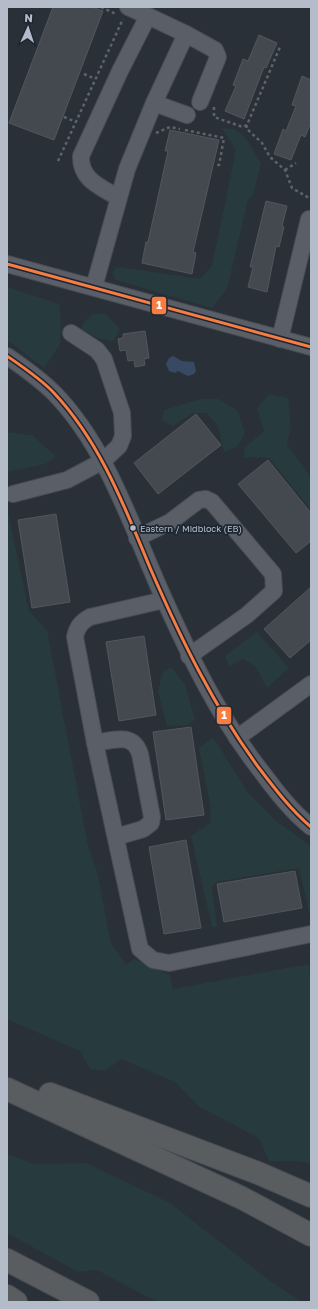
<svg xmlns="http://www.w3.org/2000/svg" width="318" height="1309" font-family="'Golos Text',sans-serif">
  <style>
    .green { fill: #273a3e }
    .water { fill: #384963 }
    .building { fill: #444950; stroke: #52575f }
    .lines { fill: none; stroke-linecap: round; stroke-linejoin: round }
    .minor-casing { stroke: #484c53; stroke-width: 18 }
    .highway-casing { stroke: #474c53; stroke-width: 24 }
    .path { stroke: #5d636a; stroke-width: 2.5; stroke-dasharray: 3 3; stroke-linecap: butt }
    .minor { stroke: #5a5e66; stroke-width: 16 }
    .highway { stroke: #5a5d60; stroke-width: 22 }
    .bus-1-casing { stroke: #1d2633; stroke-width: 6 }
    .bus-1 { stroke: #f77d43; stroke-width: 3 }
    .bus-dot { fill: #b4bcc9; stroke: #1d2633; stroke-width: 1.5 }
    .labels { text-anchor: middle; stroke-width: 3.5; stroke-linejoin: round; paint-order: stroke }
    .bus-label { font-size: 9px; fill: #b4bcc9; stroke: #1d2633; text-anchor: start }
    .line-badge { stroke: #1d2633; stroke-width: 1.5 }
    .badge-label { font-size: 11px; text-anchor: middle; font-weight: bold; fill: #fff }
  </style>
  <rect width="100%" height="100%" fill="#2a3038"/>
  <!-- green -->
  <g class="green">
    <path d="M222 128 235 129 245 137 261 163 253 195 248 200 227 289 212 308 116 280 112 273 115 269 120 267 200 279 212 266 236 150Z"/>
    <path d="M7 287 59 304 61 322 60 344 44 368 7 340Z"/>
    <path d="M93 314H106L120 329 113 341 98 338 81 330 83 323Z"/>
    <path d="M269 394 288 398 291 426 287 445 311 477V510L269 458 244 457 245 447 264 431 257 408Z"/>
    <path d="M201 399H218L237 410 245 433 237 447 224 452 218 426 206 413H192L173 426 162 421 164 410Z"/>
    <path d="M7 432 32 435 56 457 45 464 7 472Z"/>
    <path d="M7 508 29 611 47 630 88 846 97 872 111 943 126 965 134 959 170 975 173 989 309 964 311 981V1164L298 1161H269L259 1138 198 1106 175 1082 121 1059 105 1071 90 1069 80 1051 7 1019Z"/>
    <path d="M257 632 289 668 267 688 256 667 243 659 229 666 225 656Z"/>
    <path d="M171 667 185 684 195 720 187 725 167 726 158 691 163 672Z"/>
    <path d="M213 737 248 793 275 820 311 846V912H309L299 868 216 882 212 886 217 927H212L191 836 210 823 211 809 199 748Z"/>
    <path d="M7 1154 34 1164 86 1163 170 1203 269 1280 302 1302H157L97 1270 78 1272 7 1233Z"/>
  </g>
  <!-- water -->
  <path class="water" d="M173 356 182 361 194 362 196 371 194 374 188 376 178 371 175 373 169 371 166 364 169 358Z"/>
  <!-- building -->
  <g class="building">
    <path d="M53 7H92L103 11 54 140 9 123Z"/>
    <path d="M259 35 277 43 266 68 264 67 244 119 225 111 236 86 233 85 243 59 248 61Z"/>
    <path d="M302 76 311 80V122L305 137 301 135 291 160 274 154 283 129 286 131 296 106 292 105Z"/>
    <path d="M170 130 219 140 193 252 196 253 192 274 142 263 146 242H148L168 151H165Z"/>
    <path d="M266 201 287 206 282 226 284 227 279 247 276 246 267 292 248 287 253 267H250Z"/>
    <path d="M145 331 149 358 144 359 145 365 135 367 134 360 128 361 126 350 120 351 118 339 123 338V334Z"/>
    <path d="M196 414 221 445 158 494 134 463Z"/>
    <path d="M268 460 311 513V541L296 553 238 484Z"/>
    <path d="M56 514 70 602 32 608 18 520Z"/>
    <path d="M311 587V640L290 658 264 629Z"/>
    <path d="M144 636 156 715 119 721 106 642Z"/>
    <path d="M191 727 204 815 166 820 153 732Z"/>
    <path d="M186 840 201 928 164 934 149 847Z"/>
    <path d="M295 871 302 908 224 922 217 884Z"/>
  </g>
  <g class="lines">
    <!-- minor casing -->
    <g class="minor-casing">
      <g id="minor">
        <path d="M128 7 148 16"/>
        <path d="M186 34 215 50 218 57 200 102"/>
        <path d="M154 103 187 115"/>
        <path d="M7 264 311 347"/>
        <path d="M94 287 127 169 154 103 186 34 148 16 120 71 81 156C80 180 101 187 119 198"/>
        <path d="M280 339 309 219 311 220"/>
        <path d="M7 356C23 367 40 379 54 393 106 446 131 525 161 592 189 655 218 716 261 771 276 791 292 812 311 827"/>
        <path d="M13 494 67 480 103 461 119 446 123 436 122 413 104 359 97 350 71 333"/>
        <path d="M137 538 170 522 199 500 206 499 212 502 273 574 274 591 247 615 189 656"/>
        <path d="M164 600 90 617C81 622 77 627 75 637L95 743 140 949 153 960 169 963 311 934"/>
        <path d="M237 738 311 684"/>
        <path d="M95 743C114 740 133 732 140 754L152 817 151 823 143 829 116 837"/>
      </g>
    </g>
    <!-- highway casing -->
    <g class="highway-casing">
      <g id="highway">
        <path d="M7 1089 242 1198 311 1235"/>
        <path d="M50 1094 258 1173 311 1196"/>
        <path d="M7 1260 88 1302"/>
        <path d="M7 1296 16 1302"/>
      </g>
    </g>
    <!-- path -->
    <g class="path">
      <path d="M101 7 116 14"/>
      <path d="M84 74 95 79"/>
      <path d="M214 107V117L243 127 247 125 280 47"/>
      <path d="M64 117 76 122"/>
      <path d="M247 125 246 128 262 143 270 157 285 170 292 188 311 199"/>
      <path d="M185 130 224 138 219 165H216"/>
      <path d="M156 133 170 127 180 129"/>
      <path d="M58 161 123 19"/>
      <path d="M285 170 296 163"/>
    </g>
    <!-- minor -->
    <use href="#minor" class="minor"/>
    <!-- highway -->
    <use href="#highway" class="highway"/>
    <!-- bus-1 casing -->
    <g class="bus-1-casing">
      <g id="bus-1">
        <path d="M7 264 311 347"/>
        <path d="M7 356C23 367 41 379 54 393 101 443 125 508 151 570 181 639 214 707 259 768 275 789 291 810 311 827"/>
      </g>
    </g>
    <!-- bus-1 -->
    <use href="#bus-1" class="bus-1"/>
  </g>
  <!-- markers -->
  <circle class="bus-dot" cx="133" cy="528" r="3.5"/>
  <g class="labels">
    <!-- bus labels -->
    <g class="bus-label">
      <text x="140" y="532">Eastern / Midblock (EB)</text>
    </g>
  </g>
  <g class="line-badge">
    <rect x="151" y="296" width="16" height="19" rx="4" fill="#f77d43"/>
    <rect x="216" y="706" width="16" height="19" rx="4" fill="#f77d43"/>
  </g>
  <g class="badge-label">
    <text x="159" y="309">1</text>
    <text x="224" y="719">1</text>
  </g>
  <!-- border -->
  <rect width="318" height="1309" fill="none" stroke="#b4bcc9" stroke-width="16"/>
  <!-- north arrow -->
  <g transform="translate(28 28) rotate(3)" stroke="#1d2633" stroke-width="3" paint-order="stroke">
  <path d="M0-3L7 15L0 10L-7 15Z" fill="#b4bcc9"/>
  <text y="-6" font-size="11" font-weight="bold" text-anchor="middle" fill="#b4bcc9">N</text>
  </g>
</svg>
